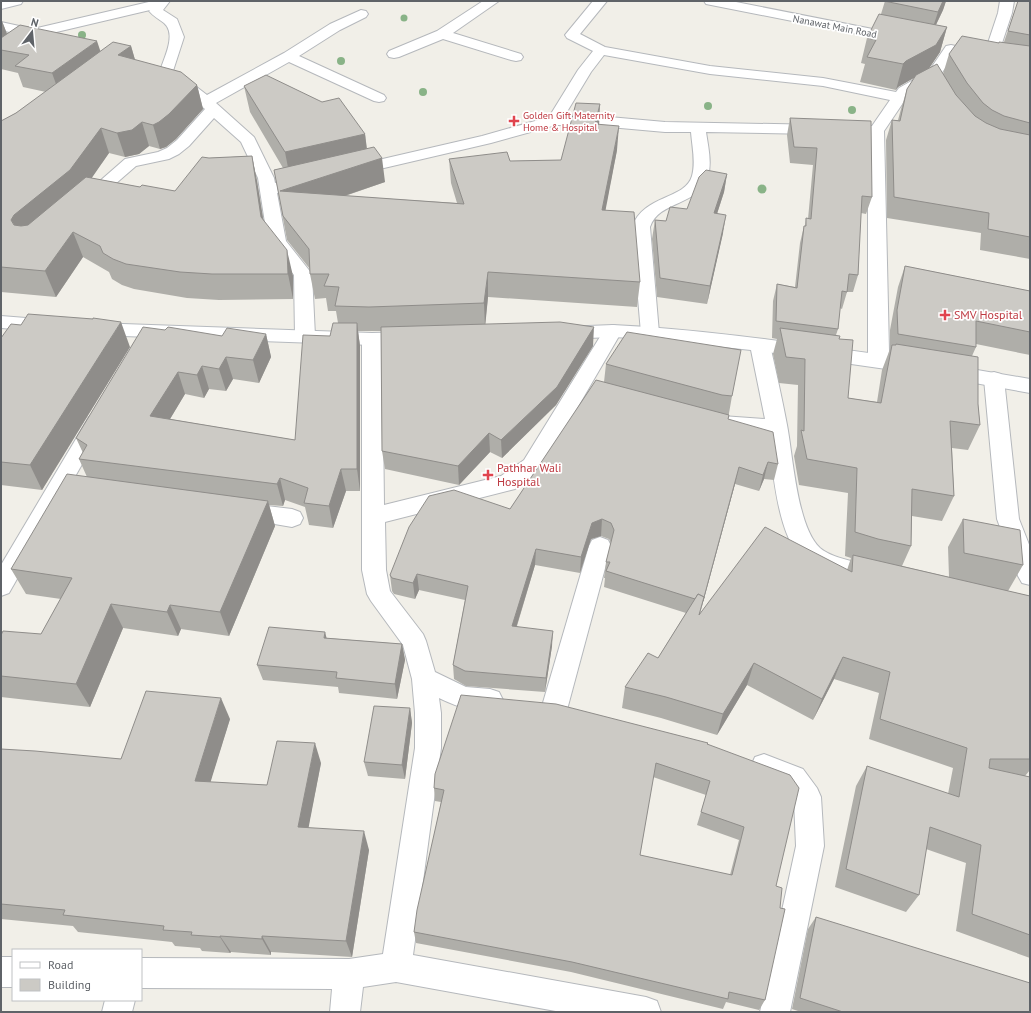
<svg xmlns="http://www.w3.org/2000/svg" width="1031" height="1013" font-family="'PT Sans',sans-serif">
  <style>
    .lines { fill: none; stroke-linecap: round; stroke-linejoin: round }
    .minor-casing { stroke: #b5b8bc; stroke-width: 2 }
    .secondary-casing { stroke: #b6babf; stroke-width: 2 }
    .minor { fill: #fff; fill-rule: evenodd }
    .secondary { fill: #fff; fill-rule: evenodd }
    .tree { fill: #89b387 }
    .wall { fill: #afaea9; fill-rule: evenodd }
    .shaded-wall { fill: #8f8d8a }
    .building { fill: #cccac5; stroke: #8f8d8a; fill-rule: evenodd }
    .health-dot { fill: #e0444e; stroke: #fff; stroke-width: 1.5 }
    .labels { text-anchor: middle; stroke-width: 3.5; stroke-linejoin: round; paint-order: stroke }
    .far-street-label { font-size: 10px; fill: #5f6368; stroke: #fff }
    .far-health-label { font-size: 10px; fill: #be3a42; stroke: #fff; text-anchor: start }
    .health-label { font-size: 12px; fill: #be3a42; stroke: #fff; text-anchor: start }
  </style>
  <rect width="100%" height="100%" fill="#f1efe8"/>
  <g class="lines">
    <!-- minor casing -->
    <g class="minor-casing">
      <g id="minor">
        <path d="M153 1H170L163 10 177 19 184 37 172 74 167 75 162 74 160 71C164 58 177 34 164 23 159 19 153 16 149 11L150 10 48 34 50 36 48 39 43 40 36 38 6 59 1 60V50L22 35 1 30V22L33 29Z"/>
        <path d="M483 1H499L453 33 521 54 523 57 521 60 516 61 511 60 443 39 399 57 394 58 389 57 387 54 389 51 437 31Z"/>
        <path d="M593 1H607L580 34 605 47 710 66 823 78 896 92 899 88 929 71 946 46 951 45 956 46 958 49 939 77 909 94 884 131 889 351 888 360 885 365 878 367 871 365 868 360V135L706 132C708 146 712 162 708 176 700 206 659 200 650 227L659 333 657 337 650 339 643 337 641 333 632 227C644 194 685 200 692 176 696 162 692 146 691 132H665L587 125H556L491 143 354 175 348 173 346 170 348 167 482 136 549 117 578 70 593 51 567 38 565 35ZM604 55 710 74 823 86 890 100 872 126 665 122 587 115H565L591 72Z"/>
        <path d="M704 1H731L898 34 903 35 905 38 903 41 898 42 711 5 706 4Z"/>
        <path d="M1000 1H1014L1012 13 998 55 996 58 991 59 986 58 984 55 998 13Z"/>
        <path d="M361 10 366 11 368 14 366 17 340 30 299 56 384 95 386 98 384 101 379 102 374 101 289 62 216 103 254 137 274 178 275 183 307 176 313 178 315 181 313 184 277 193 286 241 312 274 315 336 312 340 305 342 298 340 295 336 294 275 268 242 258 178 241 142 214 118 189 146 179 154 169 159 136 166 91 205 85 206 79 205 77 201 125 159 158 152 167 148 177 140 205 109 171 81 169 78 171 75 176 74 181 75 207 95 284 53 330 24Z"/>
        <path d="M613 325 620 327 622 331 540 472 529 481 515 489 385 522 386 570 390 591 423 634 426 641 435 672 466 687 490 689 499 692 503 700 499 708C478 715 458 707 439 698L441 713V748L413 955 646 997 657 1001 661 1012H561L396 982 363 987 360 1012H330L332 989 141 988V958L349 959 383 954 415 748V713L412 679 403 645 371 601 367 594 362 570V339L365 335 372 333 379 335 382 339 384 505 501 476 524 460 606 327Z"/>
        <path d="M760 339 767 340 770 345C776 372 782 398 787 425 793 456 797 527 820 548 834 560 865 563 883 569L887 576 883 583C870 587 855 580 842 576 830 572 815 569 805 561 777 540 773 467 768 434L722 430 715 428 712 423 715 418 722 416 765 419 750 345 753 340Z"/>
        <path d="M994 372 1001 374 1004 379 1019 519 1030 547V585L1022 583 1018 576 997 519 984 379 987 374Z"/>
        <path d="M96 415 103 417 106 422 9 593 1 596V565L89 417Z"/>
        <path d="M242 503 292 509 300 512 303 518 300 524 292 527 234 517 231 511 234 505Z"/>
        <path d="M600 537 608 540 611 546 568 706 564 714 555 717 546 714 542 706 589 546 592 540Z"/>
        <path d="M764 754 803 769 817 788 821 797 824 846 790 1012H760L796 846 794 800 785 787 755 775 751 766 755 757Z"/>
        <rect x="1" y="957" width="12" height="30"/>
        <path d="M105 1000H135L132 1012H102Z"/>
      </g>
    </g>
    <!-- secondary casing -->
    <g class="secondary-casing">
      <g id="secondary">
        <path d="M1 1H23L21 4 1 9Z"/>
        <path d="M1 316 51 320 58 322 60 326 58 330 51 332 1 328Z"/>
        <path d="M95 323 372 333 411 332 418 334 421 338 418 342 411 344 372 345 95 335 88 333 86 329 88 325Z"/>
        <path d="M613 325C714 330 814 346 914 359L921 361 924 366 921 371 914 373 760 351 650 339 613 337 563 339 556 337 554 333 556 329 563 327Z"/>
        <path d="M948 365 1030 379V393L941 377 938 372 941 367Z"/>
      </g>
    </g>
    <!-- minor -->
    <use href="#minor" class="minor"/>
    <!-- secondary -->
    <use href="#secondary" class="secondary"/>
  </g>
  <!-- trees -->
  <g class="tree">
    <circle cx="404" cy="18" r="3.5"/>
    <circle cx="82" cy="35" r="4"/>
    <circle cx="341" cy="61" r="4"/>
    <circle cx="423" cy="92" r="4"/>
    <circle cx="708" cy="106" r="4"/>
    <circle cx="852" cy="110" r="4"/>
    <circle cx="762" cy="189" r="4.5"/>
  </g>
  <!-- wall -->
  <g class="wall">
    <path d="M885 1H946L943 10 936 25 947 27 940 52 929 68 943 74 949 54 1004 42 1018 1H1030V259L980 250 981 233 887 218 886 140 892 120H898L901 109 907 89 915 77 898 87 896 90 860 82 865 64 861 63 867 38 881 14Z"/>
    <path d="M2 21 7 34 100 51 131 46 135 60 197 85 203 109 176 139 166 147 160 149 149 146 139 154 125 157 109 153 91 178 140 187 175 191 209 158 252 156 257 181 263 219 293 276V299L219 300 187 298 134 289 122 285 112 279 109 272 83 257 56 297 1 292V119L2 121 16 113 46 92 23 87 18 73 1 69V50Z"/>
    <path d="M244 86 365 134 367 149 385 182 345 196 457 203 451 183 449 159 510 161 561 160 599 125 617 150 605 210 640 282 637 307 488 297 485 324 593 346 556 405 502 458 490 452 459 485 385 469 382 451 381 331H358L360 346V491H346L333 528 309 525 305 507 285 500 283 506 269 505 275 526 229 636 181 629 178 636 123 628 90 707 1 697V635L41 634 61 599 26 594 11 569 87 477 79 459 83 453 76 438 165 330 222 336 266 334 271 357 259 383 233 379 226 391 209 389 204 398 185 394 170 419 295 440 330 336 338 323 336 311H328L326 298 315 299 310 274V269L287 240 274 170 283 168 250 112Z"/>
    <path d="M790 118 872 197 866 214 861 213 858 275 853 292H847L842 309 840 308 838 329 836 335 839 339 848 398 877 402 882 370 890 349V330L898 287 905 266 1030 291V355L976 344V347L972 356 978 404 980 425 968 450 952 448 954 496 942 521 912 516 911 546 902 566 949 577 948 547 963 519 1023 565 1008 591 1030 596V770L1025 776 1030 777V958L956 931 966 863 926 849 919 895 906 912 835 887 856 786 867 766 948 794 953 768 869 739 879 693 834 679 813 720 747 685 717 735 661 718 622 708 625 687 658 658 686 613 604 587 605 578H604L606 562 611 543 609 539 601 536 591 539 580 573 535 565 517 626 552 646 545 692 466 686 454 679 453 665 465 600 419 590 415 599 394 594 392 591 390 575 510 509 604 382 606 364 732 396 728 419 778 464 774 480 764 479 759 491 735 484 700 613 847 570 851 558 845 556 848 493 799 485 794 456 797 446 798 385 779 383 773 354 777 339 772 338 773 301 777 284 795 287 800 243 804 226H805L806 218 808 219 813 165 790 163 787 135Z"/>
    <path d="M727 174 724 192 717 214 723 233 707 304 657 297 652 239 655 220 666 221 687 209Z"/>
    <path d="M1 338 130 347 42 490 1 485Z"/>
    <path d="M327 638 402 644 405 660 397 699 339 693 338 687 263 680 257 665Z"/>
    <path d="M410 708 412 723 405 779 368 776 364 762Z"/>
    <path d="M230 719 210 782 267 785 321 763 308 828 369 850 352 957 271 952V955L231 952 230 953 202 951 200 948 175 946 172 942 78 932 73 926 1 919V749L121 759Z"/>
    <path d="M707 744 776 886 765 1000 759 1010 726 1002 723 1009 571 972 416 943 414 932 441 802 435 801 434 788ZM653 777 706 795 697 825 739 840 730 875 640 855Z"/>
    <path d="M816 917 1030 1012H801L792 1009 808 929Z"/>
  </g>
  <!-- shaded-wall -->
  <g class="shaded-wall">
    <path d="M943 1H946L943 10 929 39 938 12Z"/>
    <path d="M2 21 10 42 1 49V22Z"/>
    <path d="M947 27 940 52 928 70 898 87 896 90 903 64 906 61Z"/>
    <path d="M97 41 104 62 60 95 52 73Z"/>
    <path d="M131 46 138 70 118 55Z"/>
    <path d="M197 85 203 109 176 139 166 147 160 149 153 125Z"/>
    <path d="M600 104 599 128 595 124Z"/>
    <path d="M142 122 149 146 139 154 125 157 117 133Z"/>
    <path d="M619 126 617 150 601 234 602 210Z"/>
    <path d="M101 128 109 153 80 195 25 240 11 220 14 215Z"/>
    <path d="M365 134 368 160 290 178 285 152Z"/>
    <path d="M252 156 257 181 267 242 261 217Z"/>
    <path d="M382 158 385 182 285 216 280 191Z"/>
    <path d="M727 174 724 192 711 232 714 213Z"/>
    <path d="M726 215 723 233 707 304 710 286Z"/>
    <path d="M73 232 83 257 56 297 45 271Z"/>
    <path d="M287 250 293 276V299L288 274Z"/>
    <path d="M488 272V297L485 328 484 303Z"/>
    <path d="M121 322 130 347 42 490 30 465Z"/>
    <path d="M357 323 360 346V491L357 469Z"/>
    <path d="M594 327 593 346 556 405 502 458 501 440Z"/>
    <path d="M266 334 271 357 259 383 253 360Z"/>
    <path d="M226 357 233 379 226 391 219 369Z"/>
    <path d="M202 366 209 389 204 398 197 375Z"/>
    <path d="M178 372 185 394 158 439 150 416Z"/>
    <path d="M489 433 490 452 459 485 458 466Z"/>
    <path d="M768 462 764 479 759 491 763 475Z"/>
    <path d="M739 467 735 484 699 617 703 601Z"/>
    <path d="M341 469 346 491 333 528 329 506Z"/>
    <path d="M280 478 285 500 283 506 277 484Z"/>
    <path d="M268 501 275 526 229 636 220 612Z"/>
    <path d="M602 519 601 536 591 539 580 573 581 557 592 523Z"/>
    <path d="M536 549 535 565 512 641V626Z"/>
    <path d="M417 574 419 590 415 599 413 583Z"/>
    <path d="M111 604 123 628 90 707 76 684Z"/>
    <path d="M170 605 181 629 178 636 167 612Z"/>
    <path d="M553 631 552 646 545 692 546 678Z"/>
    <path d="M325 632 329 647 324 638Z"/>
    <path d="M402 644 405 660 397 699 395 684Z"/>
    <path d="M843 657 834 679 813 720 822 699Z"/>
    <path d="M754 663 747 685 717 735 723 714Z"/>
    <path d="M221 698 230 719 205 800 195 781Z"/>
    <path d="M410 708 412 723 405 779 402 765Z"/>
    <path d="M315 743 321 763 305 846 298 827Z"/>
    <path d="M364 831 369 850 352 957 346 941Z"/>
    <path d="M220 936 231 952 230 953 220 937Z"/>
    <path d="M262 936 271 952V955L262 939Z"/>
  </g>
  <!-- building -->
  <g class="building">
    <path d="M885 1H943L938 12 884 1Z"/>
    <path d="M1018 1H1030V35L1008 31Z"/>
    <path d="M879 14 947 27 936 45 906 61 903 64 867 57 876 40 867 38Z"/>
    <path d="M20 25 97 41 52 73 15 66 29 55 1 50V38Z"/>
    <path d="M962 36 999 43V42L1030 46V123L1004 116 992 110 983 103 967 83 949 54Z"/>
    <path d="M113 42 131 46 118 55 181 72 197 85 169 114 159 122 153 125 142 122 132 130 117 133 101 128 70 170 14 215 11 220 14 225 21 226 28 225 86 177 140 187 142 185 175 191 202 157 209 158 252 156 261 217 287 250 288 274H212L180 272 126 264 113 259 103 253 100 246 73 232 45 271 1 267V121L16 113Z"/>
    <path d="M937 64 956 95 975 116 986 123 1000 129 1030 135V237L988 229 989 213 894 197 892 120 900 121 907 89 916 75Z"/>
    <path d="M266 75 322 102 339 98 365 134 285 152 244 86Z"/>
    <path d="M576 103 600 104 595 124 619 126 602 210 634 212 640 282 488 272 484 303 369 307 335 306 339 287 324 286 329 274H310L309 249 283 216 274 170 374 147 382 158 280 191 464 204 449 159 507 152 510 161 561 160Z"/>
    <path d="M790 118 871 121 872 197 862 196 858 275 849 274 847 292 842 291 838 329 776 321 777 284 797 288 804 226H806V218L811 219 817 148 794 147Z"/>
    <path d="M706 170 727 174 714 213 726 215 710 286 660 278 655 220 666 221 670 207 687 209 699 177Z"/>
    <path d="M905 266 1030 291V332L976 321V347L898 334 897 310Z"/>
    <path d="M28 314 93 319V318L121 322 30 465 1 462V338L11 324 21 325Z"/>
    <path d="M560 322 594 327 557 387 501 440 489 433 458 466 382 451 381 327Z"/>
    <path d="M333 323H357V469H341L329 506 304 503 308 488 280 478 277 484 79 459 87 445 76 438 143 327 165 330 168 327 222 336 227 328 266 334 253 360 226 357 219 369 202 366 197 375 178 372 150 416 295 440 303 335 330 336Z"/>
    <path d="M780 328 840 336 839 339 853 340 848 398 881 403 892 345H896V344L978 357V404L980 425 950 421 954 496 912 489 911 546 878 539 855 532 857 468 807 459 801 430 804 431 805 359 786 357Z"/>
    <path d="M627 332 741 350 732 396 722 395 606 364Z"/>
    <path d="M596 380 729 415 728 419 773 432 778 464 768 462 763 475 739 467 703 601 704 597 698 594 695 599 606 571 610 562H606L614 530 611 523 602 519 592 523 581 557 536 549 512 626 553 631 546 678 465 671 453 665 468 586 417 574 413 583 392 578 390 575 409 527 429 496 454 490 510 509Z"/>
    <path d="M67 474 268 501 220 612 170 605 167 612 111 604 76 684 1 676V635L3 631 41 634 72 578 11 569Z"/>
    <path d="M963 519 1020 530 1023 565 964 553Z"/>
    <path d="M765 527 852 572 853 555 1030 596V759H990L989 768 1030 777V935L972 914 981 845 930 827 919 895 846 869 867 766 959 797 967 748 880 719 890 672 843 657 822 699 754 663 723 714 666 697 625 687 648 653 658 658 698 594 704 597 699 615Z"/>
    <path d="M269 627 325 632 324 638 402 644 395 684 336 678 337 672 257 665Z"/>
    <path d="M146 691 221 698 195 781 267 785 277 741 315 743 298 827 364 831 346 941 262 936V939L220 936V937L191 935 192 932 163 930 164 926 63 915 65 910 1 904V749L35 751 121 759Z"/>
    <path d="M461 695 556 704 708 743 707 744 790 775 799 788 776 886 782 888 780 908 785 909 765 1000 729 992 728 999 572 962 414 932 417 910 444 790 434 788 435 774ZM656 763 710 781 701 812 744 827 732 875 640 855Z"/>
    <path d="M374 706 410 708 402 765 364 762Z"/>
    <path d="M816 917 1030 983V1012H843L800 998Z"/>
  </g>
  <!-- markers -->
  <g class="health-dot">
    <path d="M512 115h4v4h4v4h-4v4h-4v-4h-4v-4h4z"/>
    <path d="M943 309h4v4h4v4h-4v4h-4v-4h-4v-4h4z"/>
    <path d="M486 469h4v4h4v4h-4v4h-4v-4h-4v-4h4z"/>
  </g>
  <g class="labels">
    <!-- far-street labels -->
    <g class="far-street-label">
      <text transform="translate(835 26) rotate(11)" y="4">Nanawat Main Road</text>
    </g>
    <!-- far-health labels -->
    <g class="far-health-label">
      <text x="523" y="119">Golden Gift Maternity<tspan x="523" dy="12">Home &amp; Hospital</tspan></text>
    </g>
    <!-- health labels -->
    <g class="health-label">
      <text x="954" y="319">SMV Hospital</text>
      <text x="497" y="472">Pathhar Wali<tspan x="497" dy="14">Hospital</tspan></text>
    </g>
  </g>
  <!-- border -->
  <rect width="1031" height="1013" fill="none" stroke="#5f6368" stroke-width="4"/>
  <!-- legend -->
  <rect x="12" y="949" width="130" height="52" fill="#ffffff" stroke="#bfc1c3"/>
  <rect x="20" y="962" width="20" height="6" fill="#ffffff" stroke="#bfc1c3"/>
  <text x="48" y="969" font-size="12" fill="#5f6368">Road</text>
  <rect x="20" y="979" width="20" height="12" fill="#cccac5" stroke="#bfc1c3"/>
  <text x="48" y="989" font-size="12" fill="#5f6368">Building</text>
  <!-- north arrow -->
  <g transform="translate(32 32) rotate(16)" stroke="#ffffff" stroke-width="3" paint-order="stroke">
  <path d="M0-3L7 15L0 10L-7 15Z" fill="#5f6368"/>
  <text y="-6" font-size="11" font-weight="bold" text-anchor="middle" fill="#5f6368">N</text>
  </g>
</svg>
